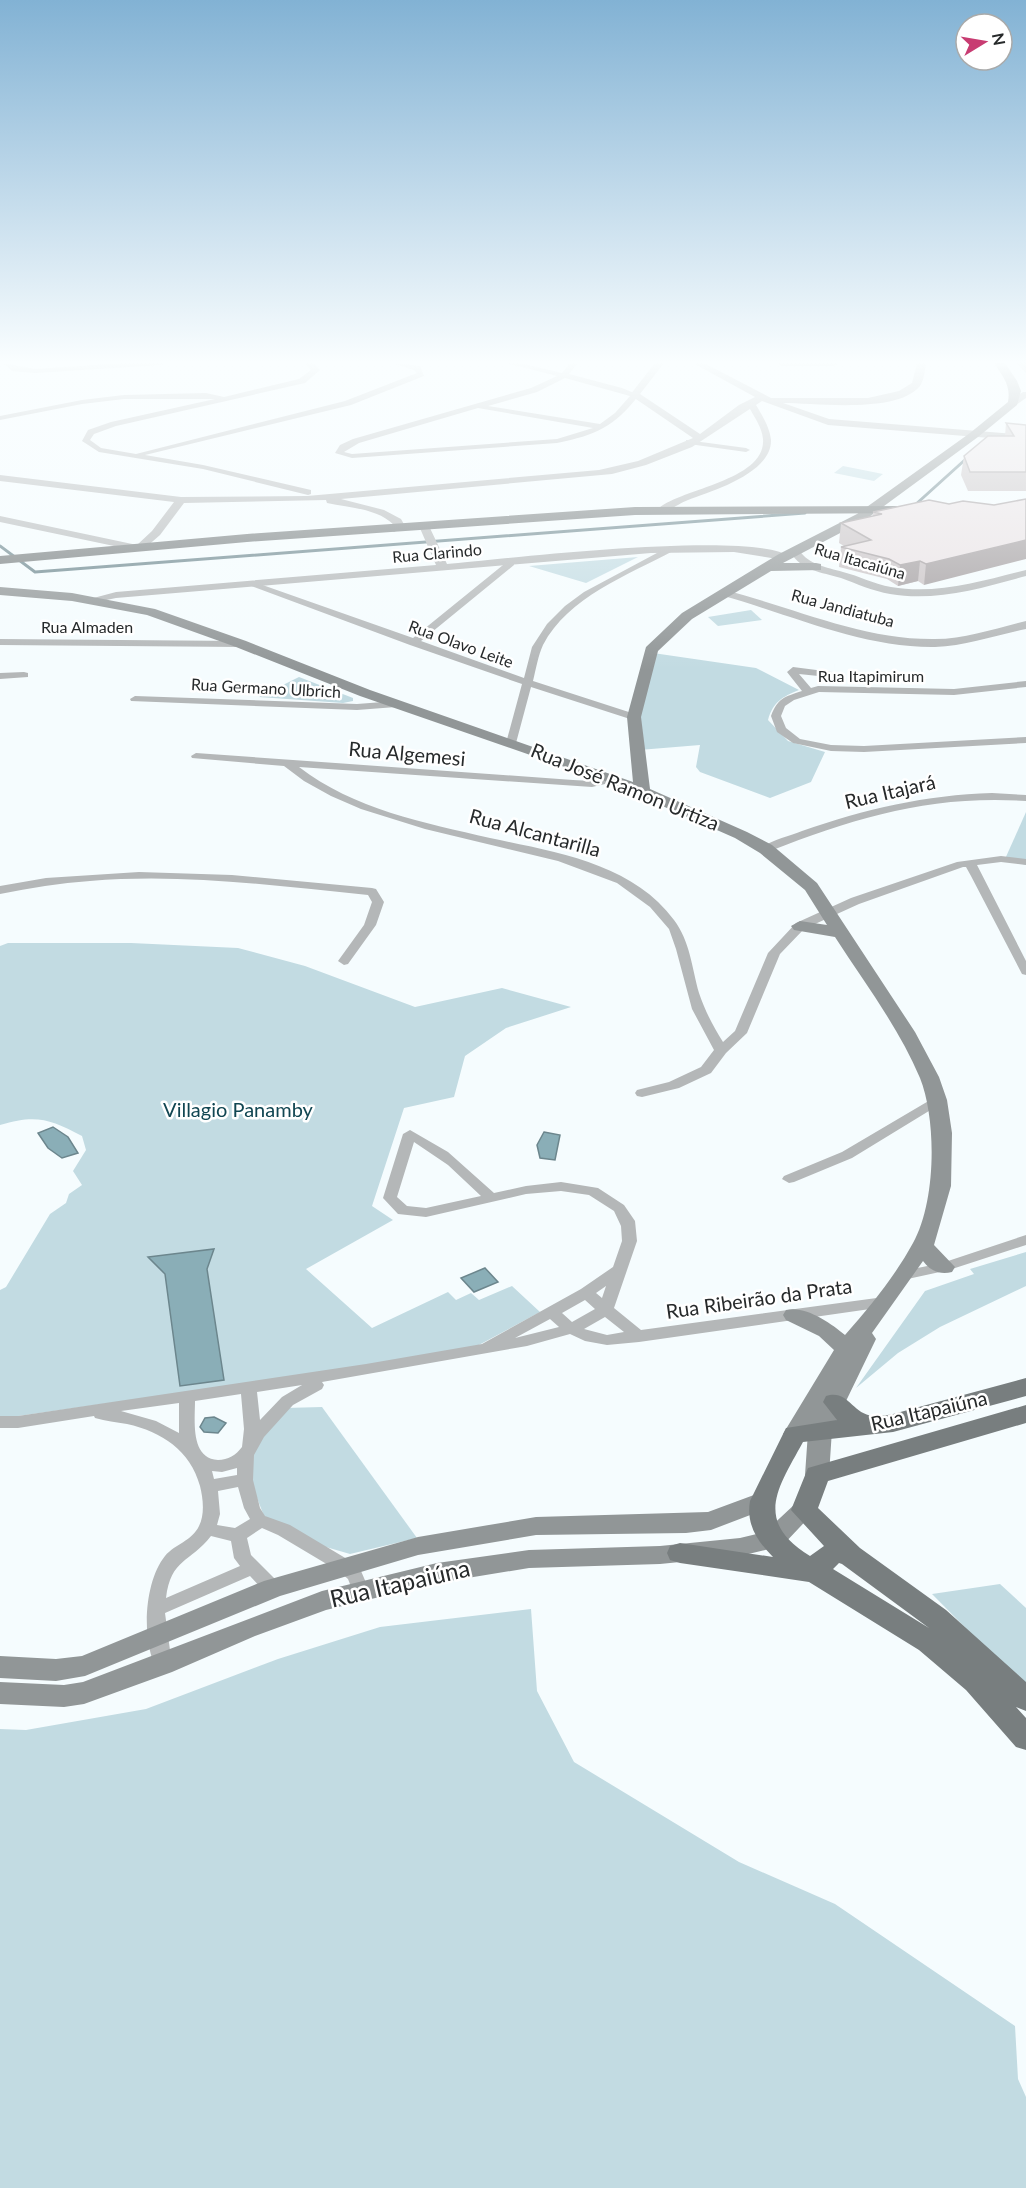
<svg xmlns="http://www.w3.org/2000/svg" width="1026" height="2188" font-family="Lato,sans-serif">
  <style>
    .green { fill: #c2dbe2 }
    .water { fill: #8aaeb7; stroke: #6c868d; stroke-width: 1.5 }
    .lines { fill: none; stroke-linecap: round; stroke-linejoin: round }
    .stream { stroke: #6c868d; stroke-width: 3 }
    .minor { fill: #b4b7b8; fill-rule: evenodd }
    .tertiary { fill: #b4b7b8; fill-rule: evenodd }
    .secondary { fill: #919697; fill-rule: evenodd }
    .primary { fill: #787e7f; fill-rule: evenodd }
    .wall { fill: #c9c2c4 }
    .shaded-wall { fill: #a49ea0 }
    .building { fill: #eae2e4; stroke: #a49ea0; stroke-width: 1.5 }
    .labels { text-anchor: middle; stroke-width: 5; stroke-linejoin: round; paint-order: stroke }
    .far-street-label { font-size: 16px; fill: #272a2b; stroke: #fff }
    .street-label { font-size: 20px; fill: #272a2b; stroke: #fff }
    .park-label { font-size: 20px; fill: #114652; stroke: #fff }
    .near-street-label { font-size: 24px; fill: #272a2b; stroke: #fff }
  </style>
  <rect width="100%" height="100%" fill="#f5fcfe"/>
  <!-- green -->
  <g class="green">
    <path d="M843 466 883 474 874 481 834 473Z"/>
    <path d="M638 557 586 583 529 566Z"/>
    <path d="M751 610 762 620 718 626 708 617Z"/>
    <path d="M653 653 756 668 799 690C782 697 773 702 768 720L788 741 825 752 811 782 770 798 700 772 696 767 700 745 639 750 638 722Z"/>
    <path d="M299 677 353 698V701L343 703 259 697Z"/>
    <path d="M1026 812V865L1005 859Z"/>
    <path d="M8 943H131L238 948 305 966 415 1007 502 988 571 1007 506 1028 465 1056 454 1097 404 1108 372 1206 393 1220 306 1269 372 1328 448 1292 456 1300 471 1293 479 1300 512 1286 540 1312 477 1346 335 1371 4 1418 0 1416V1290L6 1287 50 1214 66 1203 69 1194 82 1185 73 1171 86 1150 82 1136C50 1119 36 1114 0 1125V946Z"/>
    <path d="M1026 1252V1286L940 1327 898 1353 856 1388 925 1291 974 1274 970 1269Z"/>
    <path d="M322 1407 417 1538 350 1554 319 1545 264 1516 250 1480V1453L285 1408Z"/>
    <path d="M1000 1584 1026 1608V1689L932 1594Z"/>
    <path d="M531 1609 537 1691 574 1762 739 1862 835 1904 1015 2026 1018 2079 1026 2097V2188H0V1729L26 1730 146 1709 278 1659 380 1627Z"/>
  </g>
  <!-- water -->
  <g class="water">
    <path d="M53 1127 68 1137 78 1153 62 1158 48 1148 38 1133Z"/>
    <path d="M544 1132 560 1135 555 1160 540 1158 537 1145Z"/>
    <path d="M214 1249 207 1269 224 1380 180 1386 165 1274 148 1257Z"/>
    <path d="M485 1268 498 1282 474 1292 461 1278Z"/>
    <path d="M214 1417 226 1423 218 1433 204 1432 200 1427 205 1418Z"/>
  </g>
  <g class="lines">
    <!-- stream -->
    <g class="stream">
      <path d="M915 505 967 458"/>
      <path d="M0 546 35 572 805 513"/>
    </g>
    <!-- minor -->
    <g class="minor">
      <path d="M3 363 35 369 123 363H165L161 365 35 373 12 371Z"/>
      <path d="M304 363H313L320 370 305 383 116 426 94 434 90 440 101 448 136 454 345 401 417 373 414 370 392 363 420 366 424 376 351 405 145 455 203 465 311 490V494L308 495 203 469 99 452 82 441 88 430 111 422 215 399H124L82 404 0 420V416L82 400 124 395 206 393 224 397 299 379 311 370Z"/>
      <path d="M506 363H520L562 373 570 363H578L569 374 622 388 639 395C614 427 596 435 557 443L352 458 335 453 340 445 353 439 531 388 557 376ZM565 378 630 396 615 413 600 424 488 406 537 392ZM478 408 593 428 557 439 352 454 344 452 359 443Z"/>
      <path d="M1023 392H1026V398L1016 405H1010V401Z"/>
      <path d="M744 403 756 405C762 415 770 428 771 440 772 473 713 491 688 500 679 503 668 513 659 512V508C683 488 766 480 763 439 762 428 755 418 750 409L740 405Z"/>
      <path d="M686 440 746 448 750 450 746 452 689 444H686Z"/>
      <path d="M670 546 674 549 673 551C628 575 568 597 543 645 538 656 536 669 533 681L638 715V719H630L531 687 516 743 511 746 506 743 522 684 410 645 246 584 254 582 413 638 508 561H514V565L421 641 524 678 532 647 547 624 565 606 584 592Z"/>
      <path d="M0 639 241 641 246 644 241 647 0 645Z"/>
      <path d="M793 667 832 672 833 674 828 677 799 674 811 688 818 686 954 689 1026 681V687L954 695 819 692 794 700 785 706 781 716 786 728 800 739 831 745 864 746 1026 737V743L864 752 831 751 793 743 777 732 771 716C778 698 784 697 802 691L787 672Z"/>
      <path d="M24 672 28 673V677L0 679V673Z"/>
      <path d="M135 696 357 704 396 701 401 704 396 707 357 710 131 701 130 699Z"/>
      <path d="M196 753 573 780 592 781 618 777V781L592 787 299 767C353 809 425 823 490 838 555 852 632 863 674 920 690 941 692 968 699 993 705 1011 713 1026 723 1042L735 1031 768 953 796 923 851 898 957 862 1001 856 1026 859V865L1001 862 977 865 1026 961V975L1022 974 971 876 966 867H963L859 904 804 929 780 954 747 1033 726 1053 711 1073 679 1088 642 1097 637 1096 635 1093 637 1090 669 1082 701 1067 714 1050 692 1009 676 949 669 929 650 907 617 883 558 861 425 829 361 809 331 796 304 781 284 766 192 758 191 756Z"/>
      <path d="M992 793 1026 795V801C930 795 858 817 770 851H762L760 849C770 840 790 836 802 831 865 809 926 795 992 793Z"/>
      <path d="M139 872 232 875 372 888 376 889 384 902 376 925 348 964 344 965 338 961 364 925 372 902 368 895C276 886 183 873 90 881 60 883 30 888 0 894V886L46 878Z"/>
      <path d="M937 1096 942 1097 944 1100 942 1103 852 1158 794 1182 789 1183 782 1179 784 1176 842 1152Z"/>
      <path d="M410 1130 448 1152 494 1193 526 1186 561 1182 598 1188 624 1205 635 1221 637 1241 614 1308 641 1330 884 1297 889 1298 892 1302 889 1306 884 1307 639 1342 607 1345 585 1341 570 1334 527 1346 322 1382 324 1385 322 1389 293 1405 264 1437 254 1455 253 1480 260 1508 265 1516 290 1525 352 1562 361 1571 370 1592 367 1597 361 1599 355 1597 348 1579 340 1572 278 1535 262 1528 247 1538 251 1555 279 1583 282 1588 279 1593C266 1597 259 1585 250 1576L165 1613 172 1665 169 1670 163 1672 157 1670C141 1641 144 1582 165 1556 175 1544 192 1541 199 1526 205 1514 203 1498 200 1486 190 1450 162 1432 127 1424 116 1422 106 1421 95 1418L94 1416 18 1428H0V1416H18L366 1364 482 1344 581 1289 613 1267 622 1241 621 1226 614 1211 589 1195 561 1191 526 1194 426 1217 398 1214 383 1198 403 1134ZM414 1142 448 1165 481 1196 426 1208 407 1206 397 1197ZM606 1286 602 1298 596 1293ZM585 1300 595 1309 572 1322 562 1313ZM605 1317 624 1332 607 1335 584 1329ZM550 1319 559 1327 515 1338ZM302 1385 282 1397 260 1420 257 1392ZM241 1394 244 1429 242 1447C236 1455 228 1460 218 1460 190 1459 195 1420 195 1401ZM179 1403V1433L156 1421 121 1411ZM237 1468V1475L214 1479 212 1471 222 1472ZM238 1487 244 1508 250 1519 235 1528 217 1525 220 1514 218 1491ZM211 1536 231 1541 234 1558 240 1566 166 1598C171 1558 190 1563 211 1536Z"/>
      <path d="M1026 1235V1245L949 1270 903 1280 898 1278 895 1275 898 1272 942 1263Z"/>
    </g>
    <!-- tertiary -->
    <g class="tertiary">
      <path d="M655 363H664L640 394 700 434 739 405 755 397 693 363H704L771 398H868L899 391 912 383 917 363H926C925 370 924 380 920 386 897 414 816 403 783 403L829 419 1026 435V441L828 425 762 401 692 447 646 465 612 474 341 499 384 510 401 519 405 526 394 532 389 529 394 525C377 508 349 508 327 503L326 500 184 503 160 535 145 548 133 550 0 522V516L137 545 152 531 174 502 0 481V475L181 497 307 496 599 470 638 461 693 438 630 395Z"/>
      <path d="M777 363H838L834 366H781Z"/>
      <path d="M424 523 429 526 447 564C502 559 756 529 790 557L784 560 734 552 651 553 116 598 92 603 86 600 116 592 436 565 419 526Z"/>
      <path d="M791 550H799C809 565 826 567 843 572 859 576 874 584 891 587 937 595 982 581 1026 570V576C982 588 936 602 890 594 873 591 857 584 841 578 821 572 802 571 790 552Z"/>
      <path d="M724 590C793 607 862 640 935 639 966 639 996 628 1026 621V629C996 635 966 646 935 647 862 648 790 614 720 595V591Z"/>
    </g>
    <!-- secondary -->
    <g class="secondary">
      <path d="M994 363H1005L1017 381 1021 391 1017 405 978 437 865 520 783 563H816L821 564V570L771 571 692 619 658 651 641 717 650 789 747 832 772 845 817 883 915 1032 939 1077 947 1100 952 1133 951 1186 934 1245 955 1267 952 1272C940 1275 930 1271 923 1261L872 1333 876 1339 832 1430 829 1475 826 1481 817 1484 808 1481 805 1475 808 1432 803 1440 795 1442 787 1440 783 1434 834 1350 819 1336 786 1320 783 1315 786 1310C805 1305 831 1323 845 1335 870 1307 895 1276 913 1243 936 1202 937 1121 920 1078 899 1028 864 982 835 937L794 930 791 926 800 921 827 925 805 890 760 853 735 838 608 782 360 696 236 647 147 615 72 601 0 595V587L72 593 155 609 246 641 370 690 633 782 627 717 646 647 682 613 779 554 857 514 970 433 1008 402C1011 385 1003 377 994 363Z"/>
      <path d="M762 1492 771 1495 774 1501 771 1507 711 1530 686 1533 536 1535 418 1555 280 1596 85 1676 56 1681 0 1678V1656L56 1659 82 1656 264 1581 418 1537 536 1517 708 1512Z"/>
      <path d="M804 1501 813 1504 816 1510 782 1546 740 1556 660 1564 529 1568 437 1583 326 1610 255 1636 172 1672 84 1704 64 1707 0 1704V1682L64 1685 83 1682 322 1591 437 1563 529 1550 660 1546 740 1538 765 1532 795 1504Z"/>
    </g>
    <!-- primary -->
    <g class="primary">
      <path d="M912 506 917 507V513L635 515 247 542 0 564V556L247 534 635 507Z"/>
      <path d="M1026 1378V1396L893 1432 803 1442C778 1488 753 1521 810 1556L824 1546 791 1510 808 1468 1026 1405V1423L828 1481 818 1508 860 1548 946 1610 1026 1682V1711L1016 1707 1026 1718V1750L1016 1747 966 1690 919 1650 809 1582 680 1563 670 1560 667 1553 670 1546 680 1543 773 1557C757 1541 746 1524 750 1501L786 1428 837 1420 823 1402 826 1396C848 1389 852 1414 873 1416 879 1417 887 1415 893 1414ZM839 1563 842 1564 929 1628 833 1569Z"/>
    </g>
  </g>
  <!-- wall -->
  <g class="wall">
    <path d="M1016 363H1026V373Z"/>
    <path d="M1006 423 1026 425V491H968L961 475 964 456 1005 436Z"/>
    <path d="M949 504 924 585 918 581 898 586 887 579 839 567 841 547 844 546 839 543 841 523 873 516V512Z"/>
  </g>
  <!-- shaded-wall -->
  <g class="shaded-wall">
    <path d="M1026 540V559L924 585 926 564Z"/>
    <path d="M920 561 918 581 898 586 900 565Z"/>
  </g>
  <!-- building -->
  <g class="building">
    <path d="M1021 363H1026V368Z"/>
    <path d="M1006 423 1026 425V472H970L964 456 988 436H1014Z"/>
    <path d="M1026 499V540L926 564 920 561 900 565 889 559 841 547 871 540 841 523 882 514 873 512 929 500 949 504 963 501 994 505Z"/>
  </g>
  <!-- sky -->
  <linearGradient id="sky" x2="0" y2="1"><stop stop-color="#82b2d4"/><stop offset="0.54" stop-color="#fafeff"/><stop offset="1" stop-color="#fafeff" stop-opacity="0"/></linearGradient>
  <rect width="1026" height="670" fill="url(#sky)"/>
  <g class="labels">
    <!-- far-street labels -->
    <g class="far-street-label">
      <text transform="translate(437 553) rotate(-5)" y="6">Rua Clarindo</text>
      <text transform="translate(860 561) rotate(16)" y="6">Rua Itacaiúna</text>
      <text transform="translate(843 608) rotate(15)" y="6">Rua Jandiatuba</text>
      <text x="87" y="633">Rua Almaden</text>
      <text transform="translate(461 644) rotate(20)" y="6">Rua Olavo Leite</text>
      <text x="871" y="682">Rua Itapimirum</text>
      <text transform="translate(266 688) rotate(3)" y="6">Rua Germano Ulbrich</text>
    </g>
    <!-- street labels -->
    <g class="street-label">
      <text transform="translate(407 754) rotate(5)" y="7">Rua Algemesi</text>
      <text transform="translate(625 787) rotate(22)" y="7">Rua José Ramon Urtiza</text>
      <text transform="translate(890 792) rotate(-13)" y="7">Rua Itajará</text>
      <text transform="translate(535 833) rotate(15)" y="7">Rua Alcantarilla</text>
      <text transform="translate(759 1299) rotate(-8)" y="7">Rua Ribeirão da Prata</text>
      <text transform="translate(929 1411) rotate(-13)" y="7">Rua Itapaiúna</text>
    </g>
    <!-- park labels -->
    <g class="park-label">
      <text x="238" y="1117">Villagio Panamby</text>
    </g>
    <!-- near-street labels -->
    <g class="near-street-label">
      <text transform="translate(400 1584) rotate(-13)" y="8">Rua Itapaiúna</text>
    </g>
  </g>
  <!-- north arrow -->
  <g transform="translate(984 42) rotate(79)"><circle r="28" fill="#ffffff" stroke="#a9aaaa" stroke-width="1.5"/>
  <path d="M0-4.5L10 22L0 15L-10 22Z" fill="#c83c72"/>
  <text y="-9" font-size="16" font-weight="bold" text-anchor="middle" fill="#272a2b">N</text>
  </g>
</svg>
